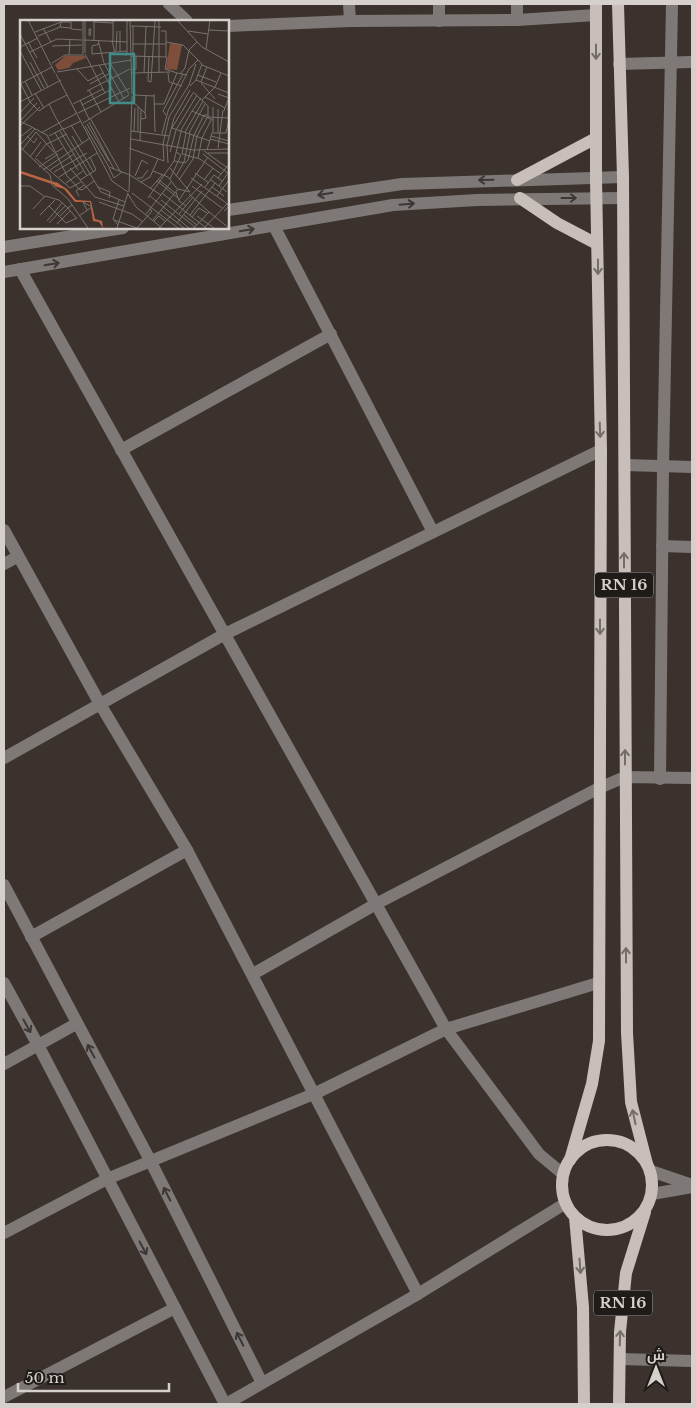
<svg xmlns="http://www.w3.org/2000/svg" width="696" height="1408" font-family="'Libre Baskerville',Cairo,serif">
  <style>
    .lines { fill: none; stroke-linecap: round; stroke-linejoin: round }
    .minor { stroke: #7e7977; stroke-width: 12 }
    .major { stroke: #c8beba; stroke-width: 12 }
    .oneway { stroke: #746c6a }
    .oneway2 { stroke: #3c3735 }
    .labels { text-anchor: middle; stroke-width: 5; stroke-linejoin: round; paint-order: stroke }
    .shield { fill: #1f1b19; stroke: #9f9a97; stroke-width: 1 }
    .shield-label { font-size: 15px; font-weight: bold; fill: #d6d0cd }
    .inset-river { fill: none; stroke: #b96442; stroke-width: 2.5 }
    .inset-road { fill: none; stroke: #79716e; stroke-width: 1 }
    .view { fill: #418c86; fill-opacity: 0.15; stroke: #418c86; stroke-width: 2.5 }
    .inset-edge { fill: none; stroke: #d6d0cd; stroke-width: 2.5 }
  </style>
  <rect width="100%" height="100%" fill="#3b322e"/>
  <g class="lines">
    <!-- minor -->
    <g class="minor">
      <path d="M169 4 187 21"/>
      <path d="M349 4 350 21"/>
      <path d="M439 4V21"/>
      <path d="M517 20V4"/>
      <path d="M228 26 350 21 517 20 596 15"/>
      <path d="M619 64 692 62"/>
      <path d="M228 210 402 184 623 177"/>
      <path d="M274 226 433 532"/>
      <path d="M4 247 123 228"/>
      <path d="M20 269 446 1029 539 1154 563 1174"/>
      <path d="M4 272 393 205 477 200 622 198"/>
      <path d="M121 450 331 334"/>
      <path d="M625 465 692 467"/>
      <path d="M4 530 100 704 187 850 418 1294"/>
      <path d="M662 546 692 547"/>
      <path d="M4 564 17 557"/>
      <path d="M4 758 225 634 601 450"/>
      <path d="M660 779 663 467 672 4"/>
      <path d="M4 885 151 1162 262 1383"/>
      <path d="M31 937 187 850"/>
      <path d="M253 974 376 904 599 788 625 777 692 778"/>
      <path d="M4 983 38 1045 225 1404"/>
      <path d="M4 1064 76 1024"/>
      <path d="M651 1171 692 1185"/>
      <path d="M652 1194 692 1187"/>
      <path d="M4 1233 107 1179 316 1093 446 1029 598 983"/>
      <path d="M620 1359 692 1361"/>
      <path d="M4 1397 175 1308"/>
      <path d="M226 1404 418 1294 566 1203"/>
    </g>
    <!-- major -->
    <g class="major">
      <path d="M618 4 623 177 627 1033 631 1102 647 1164"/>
      <path d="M517 180 596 138"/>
      <path d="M520 198 557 223 597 244"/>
      <circle cx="607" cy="1185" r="45"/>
      <path d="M570 1160 592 1084 599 1041 601 450 596 179V4"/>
      <path d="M575 1217 583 1307 584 1404"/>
      <path d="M619 1404 620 1332 626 1273 645 1212"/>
    </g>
  </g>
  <!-- one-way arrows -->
  <defs><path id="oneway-shaft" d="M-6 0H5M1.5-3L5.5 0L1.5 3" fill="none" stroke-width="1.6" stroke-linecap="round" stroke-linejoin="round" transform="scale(1.25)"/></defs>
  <g class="oneway">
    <use href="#oneway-shaft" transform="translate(596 52) rotate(90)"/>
    <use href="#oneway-shaft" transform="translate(598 267) rotate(90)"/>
    <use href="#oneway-shaft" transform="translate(600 430) rotate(88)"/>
    <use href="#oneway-shaft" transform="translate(624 560) rotate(-90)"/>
    <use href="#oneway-shaft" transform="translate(600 627) rotate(90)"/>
    <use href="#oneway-shaft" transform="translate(625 757) rotate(-90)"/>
    <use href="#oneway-shaft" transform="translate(626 955) rotate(-90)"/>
    <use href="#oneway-shaft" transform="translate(634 1117) rotate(-102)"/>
    <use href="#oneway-shaft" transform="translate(580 1266) rotate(86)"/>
    <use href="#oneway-shaft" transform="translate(620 1338) rotate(-88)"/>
  </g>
  <g class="oneway2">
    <use href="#oneway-shaft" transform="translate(486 180) rotate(179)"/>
    <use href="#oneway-shaft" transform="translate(325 194) rotate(171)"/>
    <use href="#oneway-shaft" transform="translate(569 198)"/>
    <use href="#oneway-shaft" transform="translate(407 204) rotate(-5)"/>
    <use href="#oneway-shaft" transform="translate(247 230) rotate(-10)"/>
    <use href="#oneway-shaft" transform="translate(52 264) rotate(-10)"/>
    <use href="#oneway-shaft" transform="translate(27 1026) rotate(61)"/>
    <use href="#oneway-shaft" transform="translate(91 1051) rotate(-118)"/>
    <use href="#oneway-shaft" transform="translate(167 1194) rotate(-117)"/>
    <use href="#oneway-shaft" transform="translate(143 1248) rotate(62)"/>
    <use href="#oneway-shaft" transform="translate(240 1339) rotate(-117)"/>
  </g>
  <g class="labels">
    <!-- shield labels -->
    <g class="shield">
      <rect x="595" y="572.5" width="58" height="25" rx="4"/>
      <rect x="594" y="1290.5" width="58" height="25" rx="4"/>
    </g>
    <g class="shield-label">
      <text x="624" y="590">RN 16</text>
      <text x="623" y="1308">RN 16</text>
    </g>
  </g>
  <!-- overview -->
  <g transform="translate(20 20)">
    <rect width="209" height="209" fill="#3b322e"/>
    <path d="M150 23 162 25 157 50 146 49Z" fill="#7f4e3a"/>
    <path d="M45 36H65L66 38 53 43 49 48 38 50 35 45Z" fill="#7f4e3a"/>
    <path d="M36 162 47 169 56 180 71 181 75 199 82 201 83 208 79 202 73 201 70 182H55L44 169 34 166Z" fill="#b96442"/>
    <path class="inset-river" d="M0 152 39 165"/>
    <path class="inset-road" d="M8 0 35 53M63 0V34M65 0V33M107 0V35M110 0 112 74M157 0 182 27 209 42M51 2H41L40 7 51 8M51 2V9L62 10M74 2 93 3M111 6H113V35M113 6 141 7M23 8 31 22M69 9H71L70 16 69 15ZM189 10 209 11M100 11V31M141 11H146V37M168 11 188 14M15 12 41 2M0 14 28 67M18 16 40 7M64 20 107 22M74 20V0M78 20 84 43 104 79M92 20 95 34 107 35M93 21V0M8 22 17 38M146 22 163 25 182 44 176 60 170 66M79 24 72 26V34L107 31M112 24H146M32 26 62 25M0 27 18 18M186 29 190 0M0 31 21 70M96 31 97 11M10 32 37 19 62 20M65 34 85 73M49 35 50 19M111 36 147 37 145 49 157 53M129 36 128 61 131 62 135 0M10 42 24 68M32 43 45 35H64M90 43 109 74M79 45 99 82M182 45 209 56M57 49 68 61 83 53M111 50 116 49V36M37 52 111 40M112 53 150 52M124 53 126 7M139 53V0M148 53 149 62 162 66M36 54 92 161 108 172M160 54 165 48 169 30 177 22M178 55 196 62M176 60 209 73M5 61 12 75M181 62 187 47M181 63 195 79M0 64 32 47M1 64 10 82 19 91 29 84M70 64 90 53M69 70 81 92M67 71 110 49M173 72 188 86V98M15 73 24 88M173 73 152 108 190 121M134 74 135 112M198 74 209 78 205 88M47 75 29 84 36 98 81 172 105 182M114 75 134 76M185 77 205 88 204 91M60 80 69 99M182 80 195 67 201 53M112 81 125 93 126 98 121 99M0 82 41 60M53 84 83 69M134 84H144L157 53 167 55M62 85 92 69M172 91 181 78M0 93 14 78M58 93 110 68M125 93 126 76M146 95 143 91 163 54M188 97 209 98M70 98 100 151M0 101 27 115 47 156 59 169 62 170 74 161M0 101 17 83M69 102 94 149M63 103 109 75M67 104 89 141M51 105 62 123M0 106 20 87M65 106 89 147 110 155 141 175M44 109 61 101M40 111 67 156M111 111 149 116M114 111 115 88M118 111V87M160 112 172 91 193 100M165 112 183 81M193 112V87M21 113 57 93M35 113 58 150M166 113 162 134 180 139 201 154M169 113 185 84M198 113V89M142 114 148 91 169 49 178 40M7 116 14 123 17 118M29 116 44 108M52 116 73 151M191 116 209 121M0 117 13 107M111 119 173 130 209 129M190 119 209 124M120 121 121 89M27 124 47 114M0 125 15 109M0 127 30 155 32 165 48 179 68 208M109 128 144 141M198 128 203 90M2 130 16 112 34 132M187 130 192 113H206L209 100M184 131 209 149M150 132 156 110 177 75M188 133H209M183 134 209 154M10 137 21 122M16 137 27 123M15 138 50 168 61 162M178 138 182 118 191 100M25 139 43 128M144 141 143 124 149 97 169 65 176 44M154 141 165 143 168 140 174 115 184 95H188M148 143 147 125 154 98 170 70M19 147 38 134M50 148 75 177 104 186M89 148 94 158 102 152M150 148 170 172M23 150 70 118M30 150 54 134M133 151 148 157 158 170M34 152 67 133M175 153 189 163M115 156 122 140 128 144M156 156 164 142 170 113M39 157 77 133M117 158H122L128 150M171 158 205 182 209 186 204 191M198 158 209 144M138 159 155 173M150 159 161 135 156 132M60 160 76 150 70 137M159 160 173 139 177 116 187 98M184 160 193 148M191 160 207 172M137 161 158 178M121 162 130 157 138 139M46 163 63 151M0 166H10L25 177M172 166 202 188M199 166 208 153M78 167 90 172 89 178M185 167 194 155 202 161M192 167 204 176M130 169 143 154M109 172 112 76M156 172 159 181 166 186M112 173 158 208M142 173 186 208M108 174 116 187 142 208M169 174 189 192M59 176 56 171 64 165M130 176 169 208M197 176 209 160M128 178 154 141 161 112M141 180 175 207M159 180 188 137M79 182 112 194 123 202M29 186 46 203 57 198M13 189 25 176 39 180 48 188 52 185M141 190 164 208M126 194 151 162M159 194 173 177M20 195 35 180M164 195 177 205M170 195 195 163M40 196 48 188 57 199M59 196 72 187 63 182 67 190M177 196 194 208M172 197 179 188 187 193M94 200 117 208M133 200 158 169 170 172M27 201 42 183M134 201 139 196 146 202M29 203 45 186M157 203 182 171M37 204 50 191M98 205 93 199 99 180M185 207 207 184M97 208 108 173M117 208 132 191 130 189M139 208 182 164M174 208 189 192 209 208"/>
    <path class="view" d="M90 34H114V83H90Z"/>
    <rect width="209" height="209" class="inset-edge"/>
  </g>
  <!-- border -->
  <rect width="696" height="1408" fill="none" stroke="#d6d0cd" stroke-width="10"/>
  <!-- north arrow -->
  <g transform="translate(656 1368)" stroke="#1f1b19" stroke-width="4" paint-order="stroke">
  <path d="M0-4L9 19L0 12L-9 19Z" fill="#d6d0cd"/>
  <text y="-8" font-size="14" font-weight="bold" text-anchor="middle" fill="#d6d0cd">ش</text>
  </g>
  <!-- scale -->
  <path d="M18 1383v8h151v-8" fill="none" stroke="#d6d0cd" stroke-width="2.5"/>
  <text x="25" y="1383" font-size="15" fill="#d6d0cd" stroke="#1f1b19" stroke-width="4" paint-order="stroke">50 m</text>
</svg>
